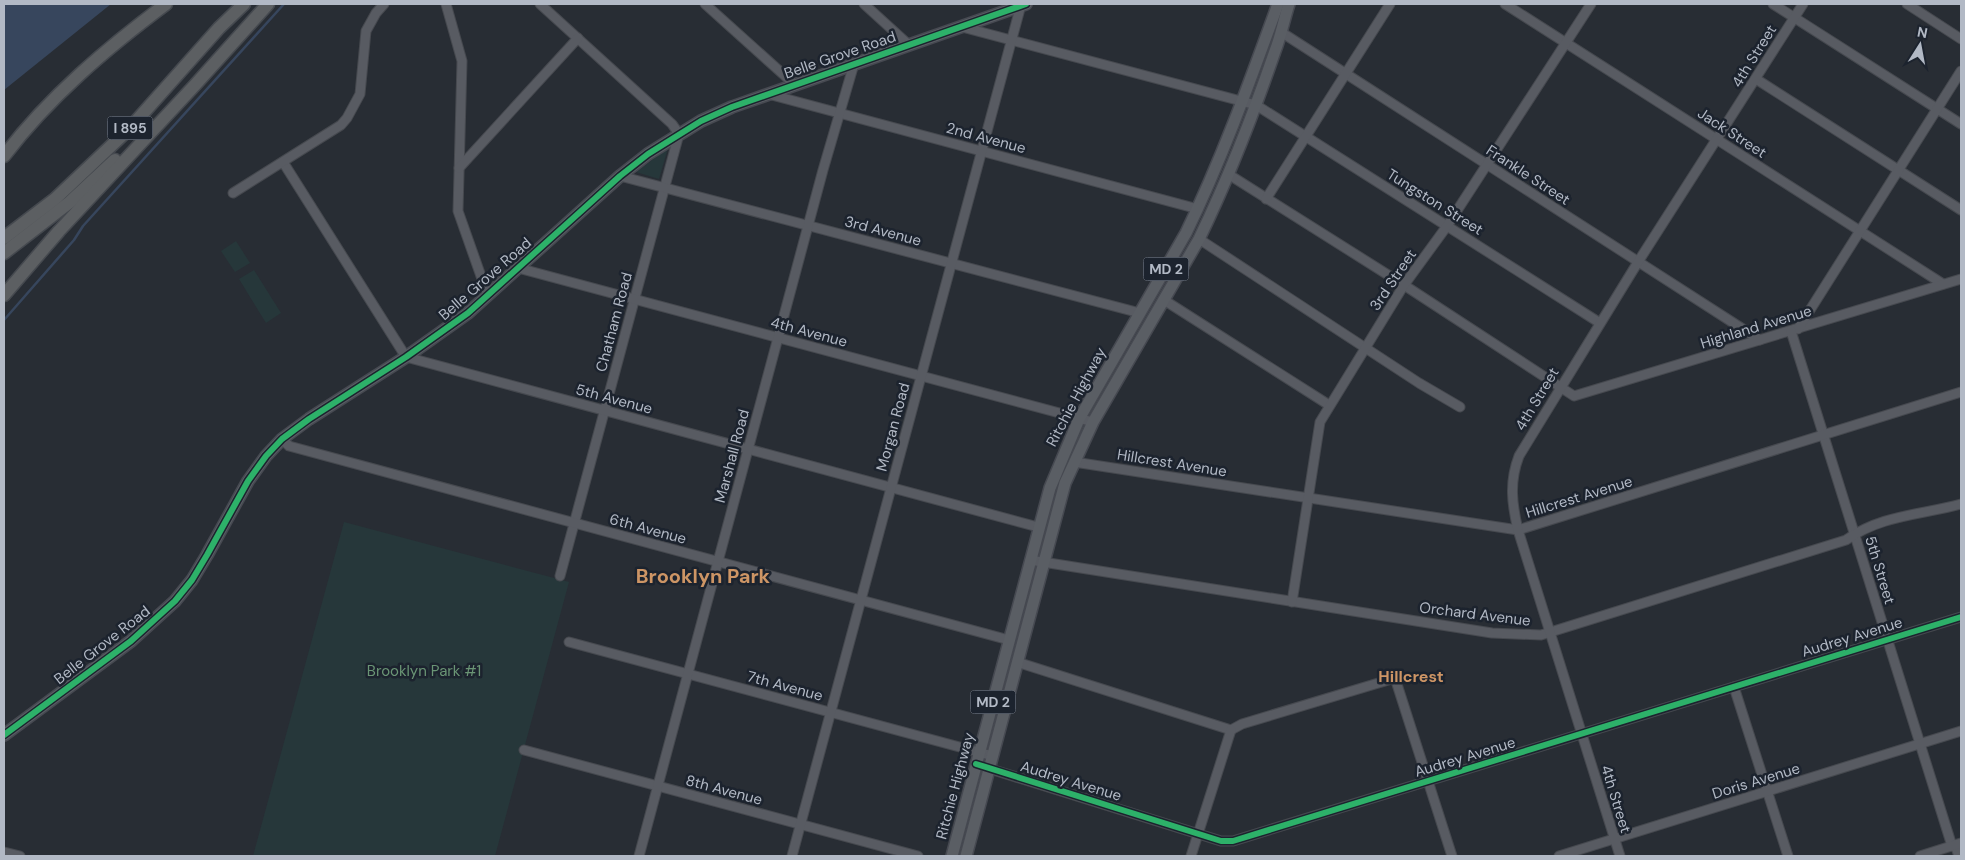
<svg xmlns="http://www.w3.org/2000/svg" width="1965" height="860" font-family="'DM Sans',sans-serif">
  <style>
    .green { fill: #26373a }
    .water { fill: #37465d }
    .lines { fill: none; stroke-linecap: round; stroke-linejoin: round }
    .stream { stroke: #37465d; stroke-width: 2.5 }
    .minor-casing { stroke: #46494f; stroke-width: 11 }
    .major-casing { stroke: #464951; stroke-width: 14 }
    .highway-casing { stroke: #45494f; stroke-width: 15 }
    .minor { stroke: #585b62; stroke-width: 9 }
    .major { stroke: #5a5e64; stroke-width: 11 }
    .highway { stroke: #5c5f62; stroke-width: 12 }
    .cycleway-casing { stroke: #1c232e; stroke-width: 9 }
    .cycleway { stroke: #2db169; stroke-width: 6 }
    .labels { text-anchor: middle; stroke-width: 5; stroke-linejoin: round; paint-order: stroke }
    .shield { fill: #1c232e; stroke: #858c98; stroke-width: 1 }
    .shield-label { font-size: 14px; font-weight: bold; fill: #b2b9c5 }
    .street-label { font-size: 15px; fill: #b2b9c5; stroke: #1c232e }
    .park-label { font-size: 15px; fill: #6a9575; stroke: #1c232e }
    .neighbourhood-label { font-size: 16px; font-weight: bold; fill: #cd9565; stroke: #1c232e }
    .district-label { font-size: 20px; font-weight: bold; fill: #cd9565; stroke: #1c232e }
  </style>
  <rect width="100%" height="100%" fill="#282d34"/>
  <!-- green -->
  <g class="green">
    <path d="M668 148 659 179 636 172Z"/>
    <path d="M236 241 250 263 235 272 221 251Z"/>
    <path d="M254 270 281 313 266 323 239 279Z"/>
    <path d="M344 522 569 582 495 856H253Z"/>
  </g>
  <!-- water -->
  <path class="water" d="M4 4H111L4 90Z"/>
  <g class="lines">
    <!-- stream -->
    <path class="stream" d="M4 320 74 240 83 226 284 4"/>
    <!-- minor casing -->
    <g class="minor-casing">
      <g id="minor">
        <path d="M446 4 462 61 458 211 488 296"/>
        <path d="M540 4 672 124 679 134 560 576"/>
        <path d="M705 4 794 84"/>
        <path d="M864 4 909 45"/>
        <path d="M1505 4 1943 284"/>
        <path d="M1773 4 1961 124"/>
        <path d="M1907 4 1961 39"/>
        <path d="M962 27 1256 105 1600 323"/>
        <path d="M1281 32 1760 340"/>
        <path d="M1756 79 1961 210"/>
        <path d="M768 94 1198 209"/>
        <path d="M283 162 406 357 1038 527"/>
        <path d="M459 168 578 38"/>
        <path d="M1228 174 1404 285 1574 396 1961 279"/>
        <path d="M620 176 1140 313"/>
        <path d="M233 193 341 125 347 118 360 94 366 31 376 13 384 4"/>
        <path d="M1266 199 1390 4"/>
        <path d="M1199 239 1419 383 1460 407"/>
        <path d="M518 268 1093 422"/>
        <path d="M1164 300 1329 405"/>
        <path d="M1798 329 1961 71"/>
        <path d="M1791 331 1952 846"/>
        <path d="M282 439 289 446 1009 640"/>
        <path d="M1074 462 1518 530 1961 392"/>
        <path d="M1030 560 1492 633 1541 635 1846 540C1881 515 1921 515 1961 504"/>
        <path d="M1292 602 1320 422 1404 285 1447 226 1591 4"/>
        <path d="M569 642 993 756"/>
        <path d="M1017 662 1231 730 1242 724 1395 678 1452 856"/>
        <path d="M1734 687 1788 856"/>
        <path d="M524 750 918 856"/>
        <path d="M984 767 1221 841H1233L1961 617"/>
        <path d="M1955 845 1959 856"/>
        <path d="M4 852 20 856"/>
        <path d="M639 856 823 170 854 64"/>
        <path d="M792 856 1021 5"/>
        <path d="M1191 856 1231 730"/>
        <path d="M1559 856 1961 731"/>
        <path d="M1620 856 1518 530C1512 504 1509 482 1519 456L1638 262 1803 4"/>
        <path d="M1920 856 1961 843"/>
      </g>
    </g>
    <!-- major casing -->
    <g class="major-casing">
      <g id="major">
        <path d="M4 735 131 641 175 601 192 580 207 555 248 481 266 456 282 439 309 419 406 357 468 313 620 176 648 154 701 121 732 107 1026 4"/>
        <path d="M952 856 1050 488 1079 419 1186 233C1222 159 1250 81 1278 4"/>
        <path d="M966 856 1065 483 1093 422 1199 239C1228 179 1253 115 1275 51 1281 36 1284 19 1289 4"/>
      </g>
    </g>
    <!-- highway casing -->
    <g class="highway-casing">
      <g id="highway">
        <path d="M4 156C49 97 107 48 166 4"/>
        <path d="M4 238 55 199 130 128 219 28 244 4"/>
        <path d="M4 253 70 202 115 160"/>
        <path d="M4 295 59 231 195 85 268 4"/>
      </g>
    </g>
    <!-- minor -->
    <use href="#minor" class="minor"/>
    <!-- major -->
    <use href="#major" class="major"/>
    <!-- highway -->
    <use href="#highway" class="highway"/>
    <!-- cycleway casing -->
    <g class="cycleway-casing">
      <g id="cycleway">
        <path d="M4 735 131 641 175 601 192 580 207 555 248 481 266 456 282 439 309 419 406 357 468 313 620 176 648 154 701 121 732 107 1026 4"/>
        <path d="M976 764 1221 841H1233L1961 617"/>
      </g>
    </g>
    <!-- cycleway -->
    <use href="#cycleway" class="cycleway"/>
  </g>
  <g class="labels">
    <!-- shield labels -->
    <g class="shield">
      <rect x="107.5" y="116.5" width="45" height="23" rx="4"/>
      <rect x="1143.5" y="257.5" width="45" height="23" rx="4"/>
      <rect x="970.5" y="690.5" width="45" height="23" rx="4"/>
    </g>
    <g class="shield-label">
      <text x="130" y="133">I 895</text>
      <text x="1166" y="274">MD 2</text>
      <text x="993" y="707">MD 2</text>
    </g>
    <!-- street labels -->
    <g class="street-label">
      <text transform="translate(840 55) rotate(-19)" y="5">Belle Grove Road</text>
      <text transform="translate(1754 56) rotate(-58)" y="5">4th Street</text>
      <text transform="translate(1732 133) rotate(33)" y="5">Jack Street</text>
      <text transform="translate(986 138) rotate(15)" y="5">2nd Avenue</text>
      <text transform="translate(1528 175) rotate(33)" y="5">Frankle Street</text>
      <text transform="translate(1435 202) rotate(32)" y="5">Tungston Street</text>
      <text transform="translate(883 231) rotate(15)" y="5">3rd Avenue</text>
      <text transform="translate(485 279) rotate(-41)" y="5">Belle Grove Road</text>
      <text transform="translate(1393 280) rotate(-56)" y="5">3rd Street</text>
      <text transform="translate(614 322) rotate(-75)" y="5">Chatham Road</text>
      <text transform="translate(1756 327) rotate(-17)" y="5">Highland Avenue</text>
      <text transform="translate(809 332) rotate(15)" y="5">4th Avenue</text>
      <text transform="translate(1076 397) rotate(-62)" y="5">Ritchie Highway</text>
      <text transform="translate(614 399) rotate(15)" y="5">5th Avenue</text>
      <text transform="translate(1537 399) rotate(-59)" y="5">4th Street</text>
      <text transform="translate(893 427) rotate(-75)" y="5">Morgan Road</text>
      <text transform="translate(732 456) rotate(-75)" y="5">Marshall Road</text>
      <text transform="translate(1172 463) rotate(9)" y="5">Hillcrest Avenue</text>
      <text transform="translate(1579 497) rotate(-17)" y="5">Hillcrest Avenue</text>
      <text transform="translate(648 529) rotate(15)" y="5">6th Avenue</text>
      <text transform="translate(1880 570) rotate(73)" y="5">5th Street</text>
      <text transform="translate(1475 614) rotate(7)" y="5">Orchard Avenue</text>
      <text transform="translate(1852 637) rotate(-17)" y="5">Audrey Avenue</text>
      <text transform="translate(102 645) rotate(-38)" y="5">Belle Grove Road</text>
      <text transform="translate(785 686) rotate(15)" y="5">7th Avenue</text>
      <text transform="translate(1465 757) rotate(-17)" y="5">Audrey Avenue</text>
      <text transform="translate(1071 781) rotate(17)" y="5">Audrey Avenue</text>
      <text transform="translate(1756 781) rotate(-17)" y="5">Doris Avenue</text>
      <text transform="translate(955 786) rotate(-75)" y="5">Ritchie Highway</text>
      <text transform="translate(724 790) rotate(15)" y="5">8th Avenue</text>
      <text transform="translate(1616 799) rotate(73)" y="5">4th Street</text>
    </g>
    <!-- park labels -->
    <g class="park-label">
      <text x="424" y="676">Brooklyn Park #1</text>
    </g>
    <!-- neighbourhood labels -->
    <g class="neighbourhood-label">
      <text x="1411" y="682">Hillcrest</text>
    </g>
    <!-- district labels -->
    <g class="district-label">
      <text x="703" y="583">Brooklyn Park</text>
    </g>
  </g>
  <!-- border -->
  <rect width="1965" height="860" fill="none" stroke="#b2b9c5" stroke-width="10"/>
  <!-- north arrow -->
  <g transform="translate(1920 45) rotate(11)" stroke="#1c232e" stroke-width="4" paint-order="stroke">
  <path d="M0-4L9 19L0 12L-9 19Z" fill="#b2b9c5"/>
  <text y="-8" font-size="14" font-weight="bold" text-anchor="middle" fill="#b2b9c5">N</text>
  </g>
</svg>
